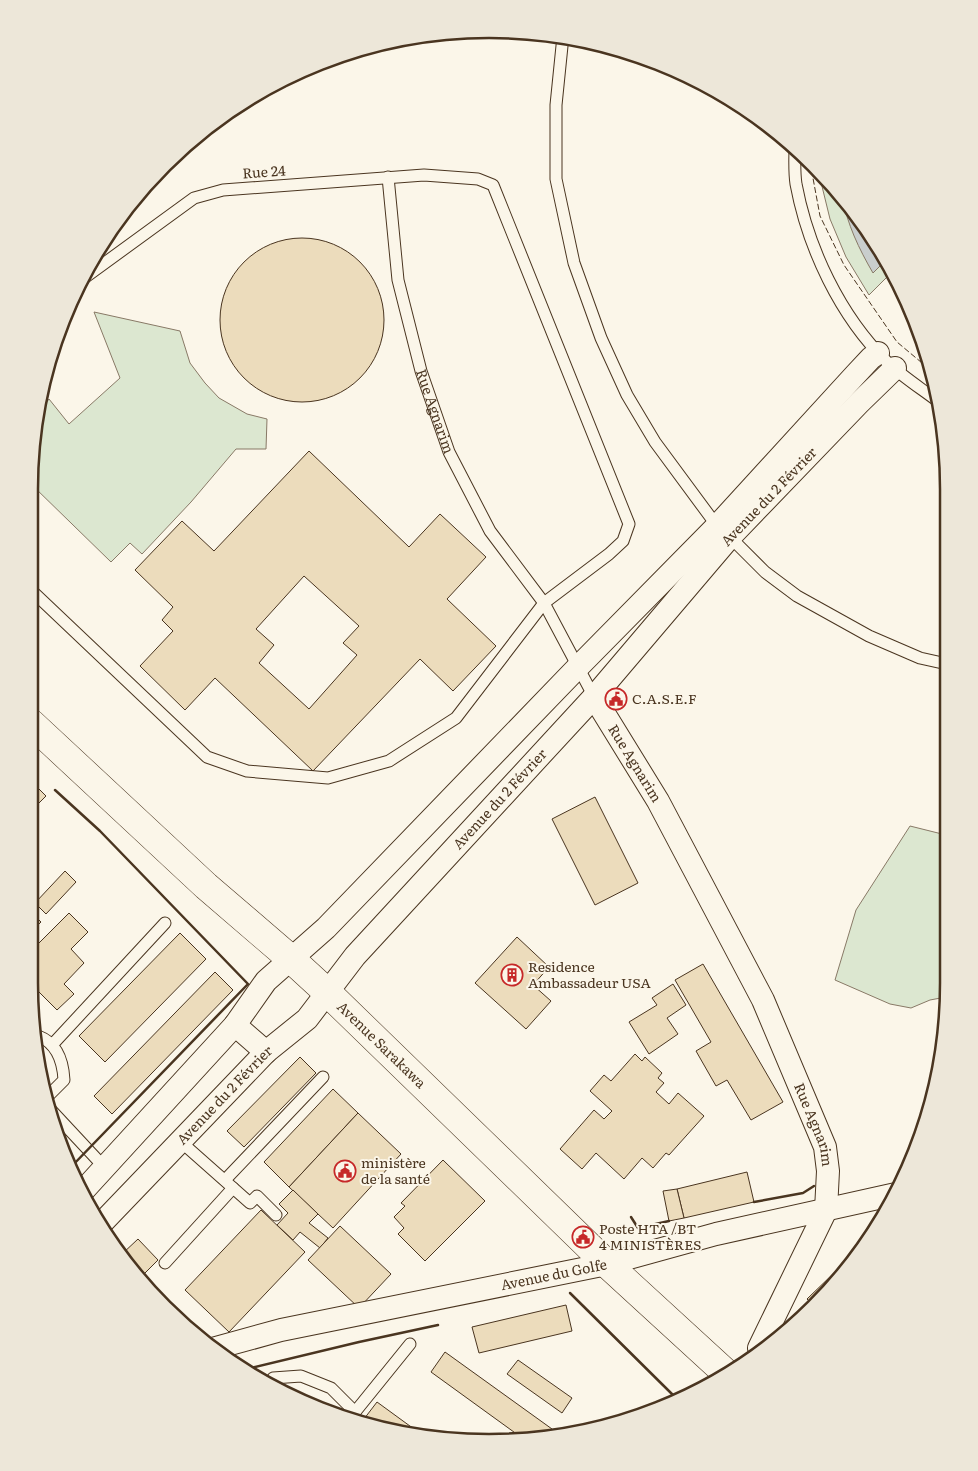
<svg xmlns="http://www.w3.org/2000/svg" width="978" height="1471" font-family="Literata,serif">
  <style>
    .green { fill: #dce7d0; stroke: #887966 }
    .water { fill: #c9cecd; stroke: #887966 }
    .building { fill: #ecdcbc; stroke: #4a3520; fill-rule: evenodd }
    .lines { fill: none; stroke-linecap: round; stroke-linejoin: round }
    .service-casing { stroke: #4a3520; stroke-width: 13 }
    .minor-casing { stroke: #4a3520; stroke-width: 24 }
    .tertiary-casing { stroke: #4a3520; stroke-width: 29 }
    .service { stroke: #fbf6e9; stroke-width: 11 }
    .minor { stroke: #fbf6e9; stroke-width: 22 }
    .tertiary { stroke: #fbf6e9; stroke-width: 28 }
    .fence { stroke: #4a3520; stroke-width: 1; stroke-dasharray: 6 2.5; stroke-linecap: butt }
    .wall { stroke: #4a3520; stroke-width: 2.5 }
    .labels { text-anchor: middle; stroke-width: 4; stroke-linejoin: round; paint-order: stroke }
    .street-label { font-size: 14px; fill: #4a3520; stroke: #fbf6e9 }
    .poi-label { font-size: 14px; fill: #4a3520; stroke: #fbf6e9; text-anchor: start }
    .rim { fill: none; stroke: #4a3520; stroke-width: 2.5 }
  </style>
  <rect width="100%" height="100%" fill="#fbf6e9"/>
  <!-- green -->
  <g class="green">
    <path d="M818 170 854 209 893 271 869 295 846 257 830 219Z"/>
    <path d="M94 312 180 331 190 363 205 383 219 398 247 414 267 419 266 449H236L191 502 142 554 130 543 111 562 32 485 33 429 38 413 49 399 69 424 120 378Z"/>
    <path d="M910 826 946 835V997L930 1000 911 1008 890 1004 835 980 856 910Z"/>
  </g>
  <!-- water -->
  <path class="water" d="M842 196 854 209 886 260 873 273C859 249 847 224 842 196Z"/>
  <!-- building -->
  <g class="building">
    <circle cx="302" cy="320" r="82"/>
    <path d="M309 451 409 547 440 514 486 557 447 599 496 646 453 691 420 659 313 771 215 678 185 710 140 666 173 631 162 620 173 607 135 570 182 521 214 551ZM304 576 359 626 343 643 357 655 309 709 259 663 274 645 256 629Z"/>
    <path d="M30 780 46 796 34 808 30 804Z"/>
    <path d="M595 797 638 883 595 905 552 819Z"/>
    <path d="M65 871 76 882 46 914 35 903Z"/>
    <path d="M29 910 41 922 29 934Z"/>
    <path d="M69 913 88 932 71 949 84 963 64 984 74 994 57 1010 39 992 32 1000 29 982V953Z"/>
    <path d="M180 933 206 959 105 1062 79 1036Z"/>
    <path d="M517 937 549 967 533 985 551 1001 526 1029 475 983Z"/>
    <path d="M703 964 783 1102 751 1120 727 1080 716 1086 696 1051 711 1042 675 980Z"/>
    <path d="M215 972 233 990 112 1114 94 1096Z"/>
    <path d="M673 984 686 1005 667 1018 678 1034 649 1054 629 1022 657 1005 652 998Z"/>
    <path d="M635 1054 642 1061 645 1057 662 1073 658 1078 664 1083 656 1092 669 1104 678 1093 704 1116 669 1155 666 1153 653 1168 642 1158 624 1179 596 1153 582 1169 560 1149 594 1110 604 1119 612 1111 590 1091 604 1075 611 1081Z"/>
    <path d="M300 1057 316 1073 244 1147 227 1131Z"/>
    <path d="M333 1089 358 1113 289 1187 264 1162Z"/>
    <path d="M358 1113 401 1154 333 1228 289 1187Z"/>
    <path d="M443 1160 485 1201 425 1261 398 1234 404 1228 394 1217 405 1206 401 1203Z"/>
    <path d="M747 1172 754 1202 684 1218 677 1189Z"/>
    <path d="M677 1189 684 1218 669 1221 663 1191Z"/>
    <path d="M293 1190 318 1214 309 1223 328 1238 320 1248 300 1232 293 1240 277 1225 288 1213 279 1204Z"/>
    <path d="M261 1210 305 1252 229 1332 185 1290Z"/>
    <path d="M340 1226 391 1274 359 1308 308 1260Z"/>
    <path d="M138 1239 158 1260 142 1276 122 1254Z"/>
    <path d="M862 1246 835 1286 812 1304 807 1299Z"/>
    <path d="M566 1305 572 1331 479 1353 472 1327Z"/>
    <path d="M445 1352 552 1429 550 1432 518 1435 431 1372Z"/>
    <path d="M518 1360 572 1398 562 1413 507 1374Z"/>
    <path d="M377 1402 414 1429 412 1430 364 1419Z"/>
  </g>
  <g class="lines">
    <!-- service casing -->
    <g class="service-casing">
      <g id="service">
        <path d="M563 36 556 105V179L574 263 601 338 627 395 655 442 717 526 730 537 765 572 797 596 869 636 920 658 947 664"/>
        <path d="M795 145C795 158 794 171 796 184 808 248 840 316 887 362 903 377 922 389 939 402"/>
        <path id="s1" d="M388 177 398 280 421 371 449 452 490 531 544 603 594 697"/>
        <path d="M32 591 207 757 247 771 328 778 389 761 456 718 544 603 609 554 623 541 629 524 493 185 478 179 424 175 223 190 194 198 80 281"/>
        <path d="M38 1036C57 1043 63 1061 64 1080L48 1096"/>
        <path d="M52 1045 165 923"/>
        <path d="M50 1109 105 1168"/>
        <path d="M180 1141 250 1203 257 1196 276 1215"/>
        <path d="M225 1180 323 1077"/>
        <path d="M165 1263 233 1188"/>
        <path d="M275 1385 273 1378 301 1376 331 1388 355 1412 352 1416"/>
        <path d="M355 1412 410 1344"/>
      </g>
    </g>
    <!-- minor casing -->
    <g class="minor-casing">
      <g id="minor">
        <path id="s2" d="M594 697 658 801 763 1000 825 1147 828 1171 826 1210 759 1348"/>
        <path d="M235 1025 266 1052"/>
        <path d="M83 1191 235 1025 266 981 326 928 578 667 717 526 856 374 871 358 878 353"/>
        <path id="s3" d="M100 1225 266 1052 307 1019 355 956 594 697 730 537 859 403 895 368"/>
        <path id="s4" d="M212 1349 281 1330 607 1264 716 1234 896 1194"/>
      </g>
    </g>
    <!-- tertiary casing -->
    <g class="tertiary-casing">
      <g id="tertiary">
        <path id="s5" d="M31 723 206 886 291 959 328 993 607 1264 727 1374"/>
      </g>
    </g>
    <!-- service -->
    <use href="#service" class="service"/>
    <!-- minor -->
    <use href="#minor" class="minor"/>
    <!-- tertiary -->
    <use href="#tertiary" class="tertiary"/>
    <!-- fence -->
    <path class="fence" d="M810 162 820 216 844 265 897 342 934 373"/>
    <!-- wall -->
    <g class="wall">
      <path d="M55 790 100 831 248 984 71 1167"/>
      <path d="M754 1202 803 1193 814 1186"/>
      <path d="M631 1217 638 1228 669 1221"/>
      <path d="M570 1293 676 1398"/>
      <path d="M247 1369 359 1342 438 1325"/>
    </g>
  </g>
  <!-- icons -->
  <defs>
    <g id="civic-ring" transform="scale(1.125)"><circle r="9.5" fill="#fbf6e9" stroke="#c62828" stroke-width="1.5"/><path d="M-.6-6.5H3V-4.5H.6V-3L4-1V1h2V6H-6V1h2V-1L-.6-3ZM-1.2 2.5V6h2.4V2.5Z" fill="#c62828"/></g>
    <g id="building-ring" transform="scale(1.125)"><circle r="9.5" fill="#fbf6e9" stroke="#c62828" stroke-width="1.5"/><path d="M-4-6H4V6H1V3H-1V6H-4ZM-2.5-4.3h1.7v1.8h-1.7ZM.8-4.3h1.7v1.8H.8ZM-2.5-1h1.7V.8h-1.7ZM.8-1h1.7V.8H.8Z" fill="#c62828"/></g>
  </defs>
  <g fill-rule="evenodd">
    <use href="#civic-ring" x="616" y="699"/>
    <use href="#building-ring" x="512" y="975"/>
    <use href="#civic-ring" x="345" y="1171"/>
    <use href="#civic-ring" x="583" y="1237"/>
  </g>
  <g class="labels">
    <!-- street labels -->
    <g class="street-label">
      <text transform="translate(264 172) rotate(-4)" y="5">Rue 24</text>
      <text dy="5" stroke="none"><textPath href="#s1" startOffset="240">Rue Agnarim</textPath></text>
      <text dy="5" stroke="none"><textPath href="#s3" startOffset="990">Avenue du 2 Février</textPath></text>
      <text dy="5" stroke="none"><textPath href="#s2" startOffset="78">Rue Agnarim</textPath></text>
      <text dy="5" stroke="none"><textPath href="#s3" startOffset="585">Avenue du 2 Février</textPath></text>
      <text dy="5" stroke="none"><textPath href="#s5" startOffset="476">Avenue Sarakawa</textPath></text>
      <text dy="5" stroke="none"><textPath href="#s3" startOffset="180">Avenue du 2 Février</textPath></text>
      <text dy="5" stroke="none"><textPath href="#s2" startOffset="482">Rue Agnarim</textPath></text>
      <text dy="5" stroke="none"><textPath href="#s4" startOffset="350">Avenue du Golfe</textPath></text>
    </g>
    <!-- poi labels -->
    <g class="poi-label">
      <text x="632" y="704">C.A.S.E.F</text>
      <text x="528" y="972">Residence<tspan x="528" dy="16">Ambassadeur USA</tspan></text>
      <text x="361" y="1168">ministère<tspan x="361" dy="16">de la santé</tspan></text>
      <text x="599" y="1234">Poste HTA /BT<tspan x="599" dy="16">4 MINISTÈRES</tspan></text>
    </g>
  </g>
  <!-- crop -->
  <path d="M0 0H978V1471H0ZM489 38H489A451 451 0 0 1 940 489V983A451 451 0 0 1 489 1434H489A451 451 0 0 1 38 983V489A451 451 0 0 1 489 38Z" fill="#ede7d9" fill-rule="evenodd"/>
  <path class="rim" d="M489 38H489A451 451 0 0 1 940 489V983A451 451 0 0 1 489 1434H489A451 451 0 0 1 38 983V489A451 451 0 0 1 489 38Z"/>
</svg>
